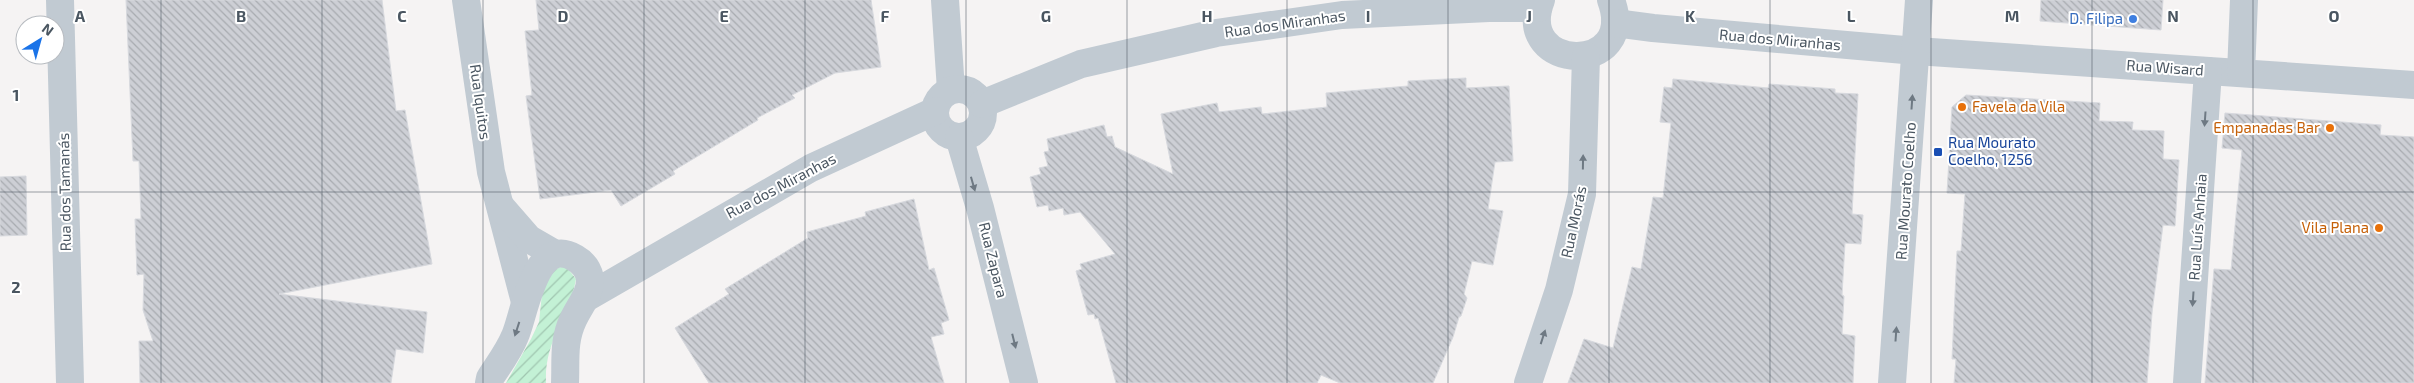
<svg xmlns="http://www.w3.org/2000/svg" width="2414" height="383" font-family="'Exo 2',sans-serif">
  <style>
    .garden { fill: url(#garden-furrows) }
    .building { fill: url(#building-back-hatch); stroke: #d7d9de }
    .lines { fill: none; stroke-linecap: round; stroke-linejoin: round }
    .minor { stroke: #c1cad2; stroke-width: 28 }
    .oneway { fill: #6e7983 }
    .grid { fill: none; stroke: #4a5661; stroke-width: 1; stroke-opacity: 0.55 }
    .shop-dot { fill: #3f7fe0; stroke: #fff; stroke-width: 2 }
    .food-dot { fill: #e8710a; stroke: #fff; stroke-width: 2 }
    .transit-dot { fill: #1a4fb4; stroke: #fff; stroke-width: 2 }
    .labels { text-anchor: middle; stroke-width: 4; stroke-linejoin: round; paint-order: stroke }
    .shop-label { font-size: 15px; fill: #366cbe; stroke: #fff; text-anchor: end }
    .street-label { font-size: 15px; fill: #4a5661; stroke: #fff }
    .food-label { font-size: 15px; fill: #c56008; stroke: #fff; text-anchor: end }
    .transit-label { font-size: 15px; fill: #164399; stroke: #fff; text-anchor: start }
    .grid-label { font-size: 16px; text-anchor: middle; font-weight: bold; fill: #4a5661; stroke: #fff; stroke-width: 4; stroke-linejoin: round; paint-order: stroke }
  </style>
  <defs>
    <pattern id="garden-furrows" width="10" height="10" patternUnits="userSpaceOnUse" patternTransform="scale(1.25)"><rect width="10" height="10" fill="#c3f1d5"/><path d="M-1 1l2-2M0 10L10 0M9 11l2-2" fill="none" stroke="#a0c6b0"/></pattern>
    <pattern id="building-back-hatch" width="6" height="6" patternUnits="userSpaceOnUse" patternTransform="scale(1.25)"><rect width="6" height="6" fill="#cdcfd5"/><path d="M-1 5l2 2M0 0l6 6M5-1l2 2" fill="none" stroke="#a8abb0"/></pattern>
  </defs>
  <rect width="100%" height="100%" fill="#f5f3f3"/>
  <!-- garden -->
  <path class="garden" d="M565 265 576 279C569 319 544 340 546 383H506L531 339 539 322 544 275Z"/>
  <!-- building -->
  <g class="building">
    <path d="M126 0H382L396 111 405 110 432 264 279 294 427 312 423 353 396 349 391 383H140L139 341H153L143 310 144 274 137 275 135 219H141L139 161H133Z"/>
    <path d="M536 0H871L881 67 835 73 792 95 795 98 757 118 758 120 673 171 675 174 621 206 611 190 540 199 526 96 532 95 525 31 539 30Z"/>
    <path d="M2041 0H2163L2161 30 2040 21Z"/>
    <path d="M1466 78V88L1509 86 1513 161 1495 162 1488 209 1503 211 1493 265 1472 261 1464 294 1467 298 1461 316 1459 317 1453 337 1433 383H1340L1321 375 1317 383H1116L1098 318 1095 319 1094 314 1088 315 1076 271 1082 269 1080 264 1115 254 1080 212 1064 215 1063 208 1049 211 1048 205 1037 207 1030 177 1041 174 1039 168 1048 166 1044 152 1049 151 1047 139 1104 125 1107 137 1112 136 1115 147 1173 174 1161 114 1217 103 1219 112 1261 107 1262 114 1327 107 1326 93 1408 86V81Z"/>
    <path d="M1673 79 1768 88 1769 84 1835 89V93L1858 94 1852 214 1863 215 1861 244 1845 243 1842 295 1844 296 1842 334 1855 336 1853 383H1568L1584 339 1613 348 1632 267 1641 269 1653 197 1663 198 1671 123 1660 122 1664 87 1672 88Z"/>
    <path d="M1966 95 2100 103 2099 121 2133 122 2132 130 2164 131 2163 159 2179 160 2175 226 2163 225 2152 313 2147 383H1954L1956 359H1952L1957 251H1961L1965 194 1947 193 1952 107Z"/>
    <path d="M2225 113 2381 125 2380 135 2414 137V383H2205L2214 269 2231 270 2242 150 2222 148Z"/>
    <path d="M26 176 27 235 0 236V177Z"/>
    <path d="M914 199 929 270 934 268 949 320 941 323 944 334 931 337 944 383H709L675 328 729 294 725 289 808 238 807 232 866 216 865 212Z"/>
  </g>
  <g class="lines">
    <!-- minor -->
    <g class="minor">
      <path d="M60 0 70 383"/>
      <path d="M466 0 491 172 525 302"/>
      <path d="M945 0 951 90"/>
      <path d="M1541 0C1513 73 1639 76 1611 0"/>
      <path d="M1615 23 1653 28 1916 51 2414 85"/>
      <path d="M2241 73 2244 0"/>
      <circle cx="959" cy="113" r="24"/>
      <path d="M982 104 1081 64 1216 33 1342 15 1489 8H1538"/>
      <path d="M959 137 980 208 1024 383"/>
      <path d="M502 208 529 239 555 254"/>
      <path d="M586 298 811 168 935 111"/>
      <path d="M489 383 490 378C499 364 509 351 515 336 525 313 535 234 575 258 582 262 588 269 590 278 591 294 579 306 573 320 563 341 566 361 565 383"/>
      <path d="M1528 383 1559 290 1582 194 1586 56"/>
      <path d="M1892 383 1919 0"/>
      <path d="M2187 383 2208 71"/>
    </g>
  </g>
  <!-- one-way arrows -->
  <defs><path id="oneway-solid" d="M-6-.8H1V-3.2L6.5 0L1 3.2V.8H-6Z" transform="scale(1.25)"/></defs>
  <g class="oneway">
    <use href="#oneway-solid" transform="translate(1912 102) rotate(-86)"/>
    <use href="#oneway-solid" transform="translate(2205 119) rotate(94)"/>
    <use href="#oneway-solid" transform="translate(1583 162) rotate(-89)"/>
    <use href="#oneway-solid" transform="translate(973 184) rotate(74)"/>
    <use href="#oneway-solid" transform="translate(2193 299) rotate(94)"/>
    <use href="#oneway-solid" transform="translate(517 329) rotate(108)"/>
    <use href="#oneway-solid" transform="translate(1896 334) rotate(-86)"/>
    <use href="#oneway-solid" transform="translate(1543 337) rotate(-72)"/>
    <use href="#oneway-solid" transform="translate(1014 341) rotate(76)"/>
  </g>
  <!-- grid -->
  <path class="grid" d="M161 0V383M322 0V383M483 0V383M644 0V383M805 0V383M966 0V383M1127 0V383M1287 0V383M1448 0V383M1609 0V383M1770 0V383M1931 0V383M2092 0V383M2253 0V383M0 192H2414"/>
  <!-- markers -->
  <circle class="shop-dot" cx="2133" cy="19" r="5"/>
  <g class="food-dot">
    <circle cx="1962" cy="107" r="5"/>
    <circle cx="2330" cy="128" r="5"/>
    <circle cx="2379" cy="228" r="5"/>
  </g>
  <rect class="transit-dot" x="1933" y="147" width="10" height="10" rx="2.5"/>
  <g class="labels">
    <!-- shop labels -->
    <g class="shop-label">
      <text x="2123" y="24">D. Filipa</text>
    </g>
    <!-- street labels -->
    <g class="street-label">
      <text transform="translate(1285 24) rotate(-8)" y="5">Rua dos Miranhas</text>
      <text transform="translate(1780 40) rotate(5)" y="5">Rua dos Miranhas</text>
      <text transform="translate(2165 68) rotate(4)" y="5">Rua Wisard</text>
      <text transform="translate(480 102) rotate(82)" y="5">Rua Iquitos</text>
      <text transform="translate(781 186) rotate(-28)" y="5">Rua dos Miranhas</text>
      <text transform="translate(1906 191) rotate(-86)" y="5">Rua Mourato Coelho</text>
      <text transform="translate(65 192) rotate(-91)" y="5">Rua dos Tamanás</text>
      <text transform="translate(1574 222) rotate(-78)" y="5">Rua Morás</text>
      <text transform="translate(2198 227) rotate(-86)" y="5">Rua Luís Anhaia</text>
      <text transform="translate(993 260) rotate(76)" y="5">Rua Zapara</text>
    </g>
    <!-- food labels -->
    <g class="food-label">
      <text x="1972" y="112" text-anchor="start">Favela da Vila</text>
      <text x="2320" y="133">Empanadas Bar</text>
      <text x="2369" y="233">Vila Plana</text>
    </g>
    <!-- transit labels -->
    <g class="transit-label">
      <text x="1948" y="148">Rua Mourato<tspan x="1948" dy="17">Coelho, 1256</tspan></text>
    </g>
  </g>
  <g class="grid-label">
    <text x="80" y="22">A</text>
    <text x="241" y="22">B</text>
    <text x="402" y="22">C</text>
    <text x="563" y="22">D</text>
    <text x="724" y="22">E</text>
    <text x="885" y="22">F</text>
    <text x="1046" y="22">G</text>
    <text x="1207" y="22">H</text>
    <text x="1368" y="22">I</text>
    <text x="1529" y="22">J</text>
    <text x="1690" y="22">K</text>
    <text x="1851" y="22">L</text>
    <text x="2012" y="22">M</text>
    <text x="2173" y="22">N</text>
    <text x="2334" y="22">O</text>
    <text x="16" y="101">1</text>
    <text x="16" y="293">2</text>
  </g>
  <!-- north arrow -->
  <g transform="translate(40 40) rotate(37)"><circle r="24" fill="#ffffff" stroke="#b7bbc0"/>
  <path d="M0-4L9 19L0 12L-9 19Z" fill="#1a73e8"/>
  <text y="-8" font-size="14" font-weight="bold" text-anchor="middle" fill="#4a5661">N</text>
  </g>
</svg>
